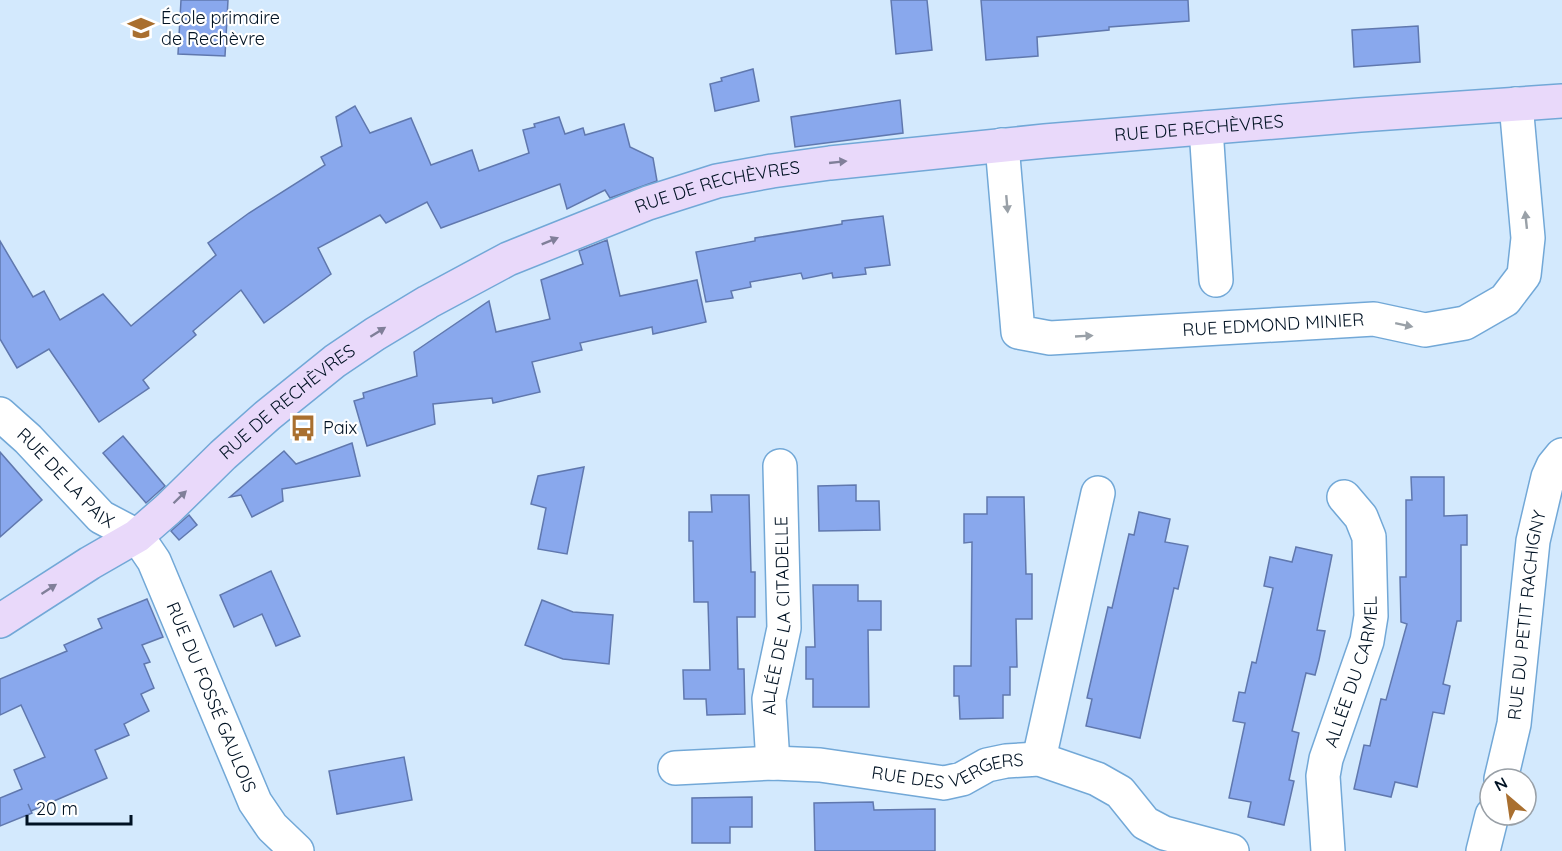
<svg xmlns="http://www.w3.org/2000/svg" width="1562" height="851" font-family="Quicksand,sans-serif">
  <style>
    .building { fill: #89a8ed; stroke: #6078ae; stroke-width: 1.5 }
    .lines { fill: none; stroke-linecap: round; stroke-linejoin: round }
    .street-casing { stroke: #72a8d7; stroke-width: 36 }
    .secondary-casing { stroke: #72a8d7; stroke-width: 36 }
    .street { stroke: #fff; stroke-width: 33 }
    .secondary { stroke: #e9d9fa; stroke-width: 33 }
    .oneway { fill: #807f99 }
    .oneway2 { fill: #99a0a7 }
    .labels { text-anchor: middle; stroke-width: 4.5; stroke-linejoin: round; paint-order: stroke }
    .poi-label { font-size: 18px; fill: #001223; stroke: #fff; text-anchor: start }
    .street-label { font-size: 18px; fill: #001223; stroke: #fff }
  </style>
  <rect width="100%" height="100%" fill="#d3e9fd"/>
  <!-- building -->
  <g class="building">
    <path d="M181 0H228L225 56 178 54Z"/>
    <path d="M891 0H927L932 50 896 54Z"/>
    <path d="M981 0H1188L1189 21 1109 27V30L1037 37 1038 56 986 60Z"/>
    <path d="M1418 26 1420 62 1354 67 1352 30Z"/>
    <path d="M753 69 759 101 715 111 710 84 722 81 721 78Z"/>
    <path d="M900 100 903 133 795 147 791 117Z"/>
    <path d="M355 106 370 133 411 118 431 165 472 150 479 171 529 153 523 130 535 127 534 124 559 117 565 134 583 128 585 135 624 124 630 147 653 158 657 181 610 198 605 190 567 209 560 184 441 228 427 202 386 223 380 215 318 248 331 274 264 323 241 290 193 331 196 335 143 380 149 388 99 422 49 349 17 368 0 339V241L33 297 44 291 60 320 103 294 131 326 216 255 208 243 249 213 325 165 321 157 342 146 336 117Z"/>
    <path d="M883 216 890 265 865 268 866 274 833 278 832 273 803 279 801 273 750 282 751 287 731 291 733 298 706 302 696 252 755 241V238L842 224V221Z"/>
    <path d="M607 240 620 296 697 280 706 322 653 334 652 327 580 343 582 350 532 362 540 392 493 403 492 398 433 404 435 424 367 446 354 401 364 398 363 393 417 376 414 352 489 301 496 332 550 319 541 280 583 264 579 251Z"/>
    <path d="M123 436 165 486 146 503 103 453Z"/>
    <path d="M352 443 360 476 282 489 283 501 252 517 241 495 230 497 284 451 296 464Z"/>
    <path d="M0 452 42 500 0 537Z"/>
    <path d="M584 467 567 554 538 549 546 508 531 504 538 476Z"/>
    <path d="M1411 477H1444V516L1467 515V545H1461V621H1457L1443 684 1450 686 1444 714 1433 712 1417 787 1395 782 1391 797 1354 789 1364 745 1370 746 1381 699 1386 700 1407 624 1401 622 1400 577H1406V500H1412Z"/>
    <path d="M856 485V501H879L880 530 819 531 818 486Z"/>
    <path d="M711 495H749L751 572H755V617H737L738 669H744L745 714 707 715 706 699H684L683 670H710L708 602H694L693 541H689V512H712Z"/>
    <path d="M987 497H1024L1026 574H1032V619H1016L1017 667H1010V695H1003V718L960 719 959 696H954V666H971L972 542 964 543V514H987Z"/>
    <path d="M1139 512 1170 519 1165 542 1188 546 1178 589 1174 588 1140 738 1086 726 1092 699 1087 698 1108 607 1112 608 1129 534 1134 535Z"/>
    <path d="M189 515 197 525 179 540 171 531Z"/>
    <path d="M1296 547 1332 555 1317 630 1325 631 1319 660 1315 675 1306 673 1292 731 1299 733 1289 780 1294 781 1284 825 1248 817 1251 802 1229 798 1245 723 1233 721 1239 692 1245 693 1252 662 1256 663 1273 588 1264 586 1270 557 1292 562Z"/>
    <path d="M271 571 300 636 276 646 262 614 234 627 220 595Z"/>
    <path d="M813 585H858V601H881V630H868L869 707H813V679H806V647H815Z"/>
    <path d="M147 599 163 637 142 645 150 662 144 664 154 688 141 694 149 711 124 724 129 735 95 750 107 778 31 811 28 804 32 813 0 826V798L22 789 14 770 45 757 21 705 0 715V679L67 651 64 645 102 628 98 619Z"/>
    <path d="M542 600 573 612 613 615 609 664 563 659 525 645Z"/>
    <path d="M404 757 412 800 337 814 329 771Z"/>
    <path d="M752 797V827H730V843H692V798Z"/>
    <path d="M873 802 874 810 935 809V851H815L814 803Z"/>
  </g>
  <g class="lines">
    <!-- street casing -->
    <g class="street-casing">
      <g id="street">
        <path d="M1206 128 1216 280"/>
        <path id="s1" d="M1002 145 1018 332 1050 338 1374 319 1425 330 1465 323 1505 300 1524 275 1528 238 1516 104"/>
        <path id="s2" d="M0 414 28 439 101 517 137 536 154 561 255 802 272 827 297 851"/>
        <path d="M1039 759 1098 493"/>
        <path id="s3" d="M773 763 769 699 784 628 780 466"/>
        <path id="s4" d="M675 768 773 763 820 765 944 783 962 779 987 765 1006 761 1039 759 1097 779 1120 792 1145 823 1164 833 1232 851"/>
        <path id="s5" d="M1501 779 1514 724 1533 541 1548 477 1553 466 1562 455"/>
        <path id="s6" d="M1328 851 1323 776 1326 759 1367 641 1371 616 1369 537 1361 517 1344 497"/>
        <path d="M1483 851 1492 815"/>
      </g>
    </g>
    <!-- secondary casing -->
    <g class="secondary-casing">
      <g id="secondary">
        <path id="s7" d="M0 621 90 563 137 536 168 509 223 455 268 415 335 361 375 334 428 302 508 259 648 203 717 181 772 171 830 163 1045 141 1360 115 1562 101"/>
      </g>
    </g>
    <!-- street -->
    <use href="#street" class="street"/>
    <!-- secondary -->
    <use href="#secondary" class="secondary"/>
  </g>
  <!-- one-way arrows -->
  <defs><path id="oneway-solid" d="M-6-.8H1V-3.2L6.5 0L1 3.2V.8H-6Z" transform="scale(1.5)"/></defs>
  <g class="oneway">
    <use href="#oneway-solid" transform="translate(838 162) rotate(-6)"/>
    <use href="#oneway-solid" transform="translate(550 241) rotate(-22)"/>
    <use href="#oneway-solid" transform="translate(378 332) rotate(-32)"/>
    <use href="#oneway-solid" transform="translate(180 497) rotate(-44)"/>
    <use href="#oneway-solid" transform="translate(49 589) rotate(-33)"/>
  </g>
  <g class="oneway2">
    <use href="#oneway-solid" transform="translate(1007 204) rotate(85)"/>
    <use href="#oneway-solid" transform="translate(1526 220) rotate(-96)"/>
    <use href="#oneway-solid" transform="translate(1404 325) rotate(12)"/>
    <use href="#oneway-solid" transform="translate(1084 336) rotate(-3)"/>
  </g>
  <!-- icons -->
  <defs>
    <g id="school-bare" transform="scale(2.07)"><path d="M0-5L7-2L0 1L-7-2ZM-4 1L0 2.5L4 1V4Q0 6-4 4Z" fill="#a96f2f" stroke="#fff" stroke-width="2.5" paint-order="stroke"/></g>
    <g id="bus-bare" transform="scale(2.07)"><path d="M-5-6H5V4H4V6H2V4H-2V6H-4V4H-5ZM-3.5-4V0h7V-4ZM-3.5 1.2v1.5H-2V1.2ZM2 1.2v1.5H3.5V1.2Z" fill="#a96f2f" stroke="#fff" stroke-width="2.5" paint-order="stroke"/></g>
  </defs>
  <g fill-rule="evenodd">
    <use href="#school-bare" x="141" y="28"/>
    <use href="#bus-bare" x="303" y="428"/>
  </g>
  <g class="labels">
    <!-- poi labels -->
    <g class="poi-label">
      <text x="161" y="24">École primaire<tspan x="161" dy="21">de Rechèvre</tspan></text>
      <text x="323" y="434">Paix</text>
    </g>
    <!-- street labels -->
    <g class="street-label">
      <text dy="6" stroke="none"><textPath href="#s7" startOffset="1335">RUE DE RECHÈVRES</textPath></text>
      <text dy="6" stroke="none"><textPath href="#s7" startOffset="849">RUE DE RECHÈVRES</textPath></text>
      <text dy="6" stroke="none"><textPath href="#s1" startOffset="444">RUE EDMOND MINIER</textPath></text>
      <text dy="6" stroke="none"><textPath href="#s7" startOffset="363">RUE DE RECHÈVRES</textPath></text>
      <text dy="6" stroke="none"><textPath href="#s2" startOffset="92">RUE DE LA PAIX</textPath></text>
      <text dy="6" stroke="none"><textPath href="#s3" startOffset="148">ALLÉE DE LA CITADELLE</textPath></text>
      <text dy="6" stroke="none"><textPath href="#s5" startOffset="166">RUE DU PETIT RACHIGNY</textPath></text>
      <text dy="6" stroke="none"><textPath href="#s6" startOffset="184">ALLÉE DU CARMEL</textPath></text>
      <text dy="6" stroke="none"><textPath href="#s2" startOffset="363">RUE DU FOSSÉ GAULOIS</textPath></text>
      <text dy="6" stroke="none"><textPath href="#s4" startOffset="276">RUE DES VERGERS</textPath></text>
    </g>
  </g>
  <!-- north arrow -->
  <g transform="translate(1508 797) rotate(331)"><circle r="28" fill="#ffffff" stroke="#99a0a7" stroke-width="1.5"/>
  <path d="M0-4.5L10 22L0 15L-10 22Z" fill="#a96f2f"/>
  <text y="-9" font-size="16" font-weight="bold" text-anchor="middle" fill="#001223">N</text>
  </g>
  <!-- scale -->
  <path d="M27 815v9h104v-9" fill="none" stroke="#001223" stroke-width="3"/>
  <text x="36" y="815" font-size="18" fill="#001223" stroke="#ffffff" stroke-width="4.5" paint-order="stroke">20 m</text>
</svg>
